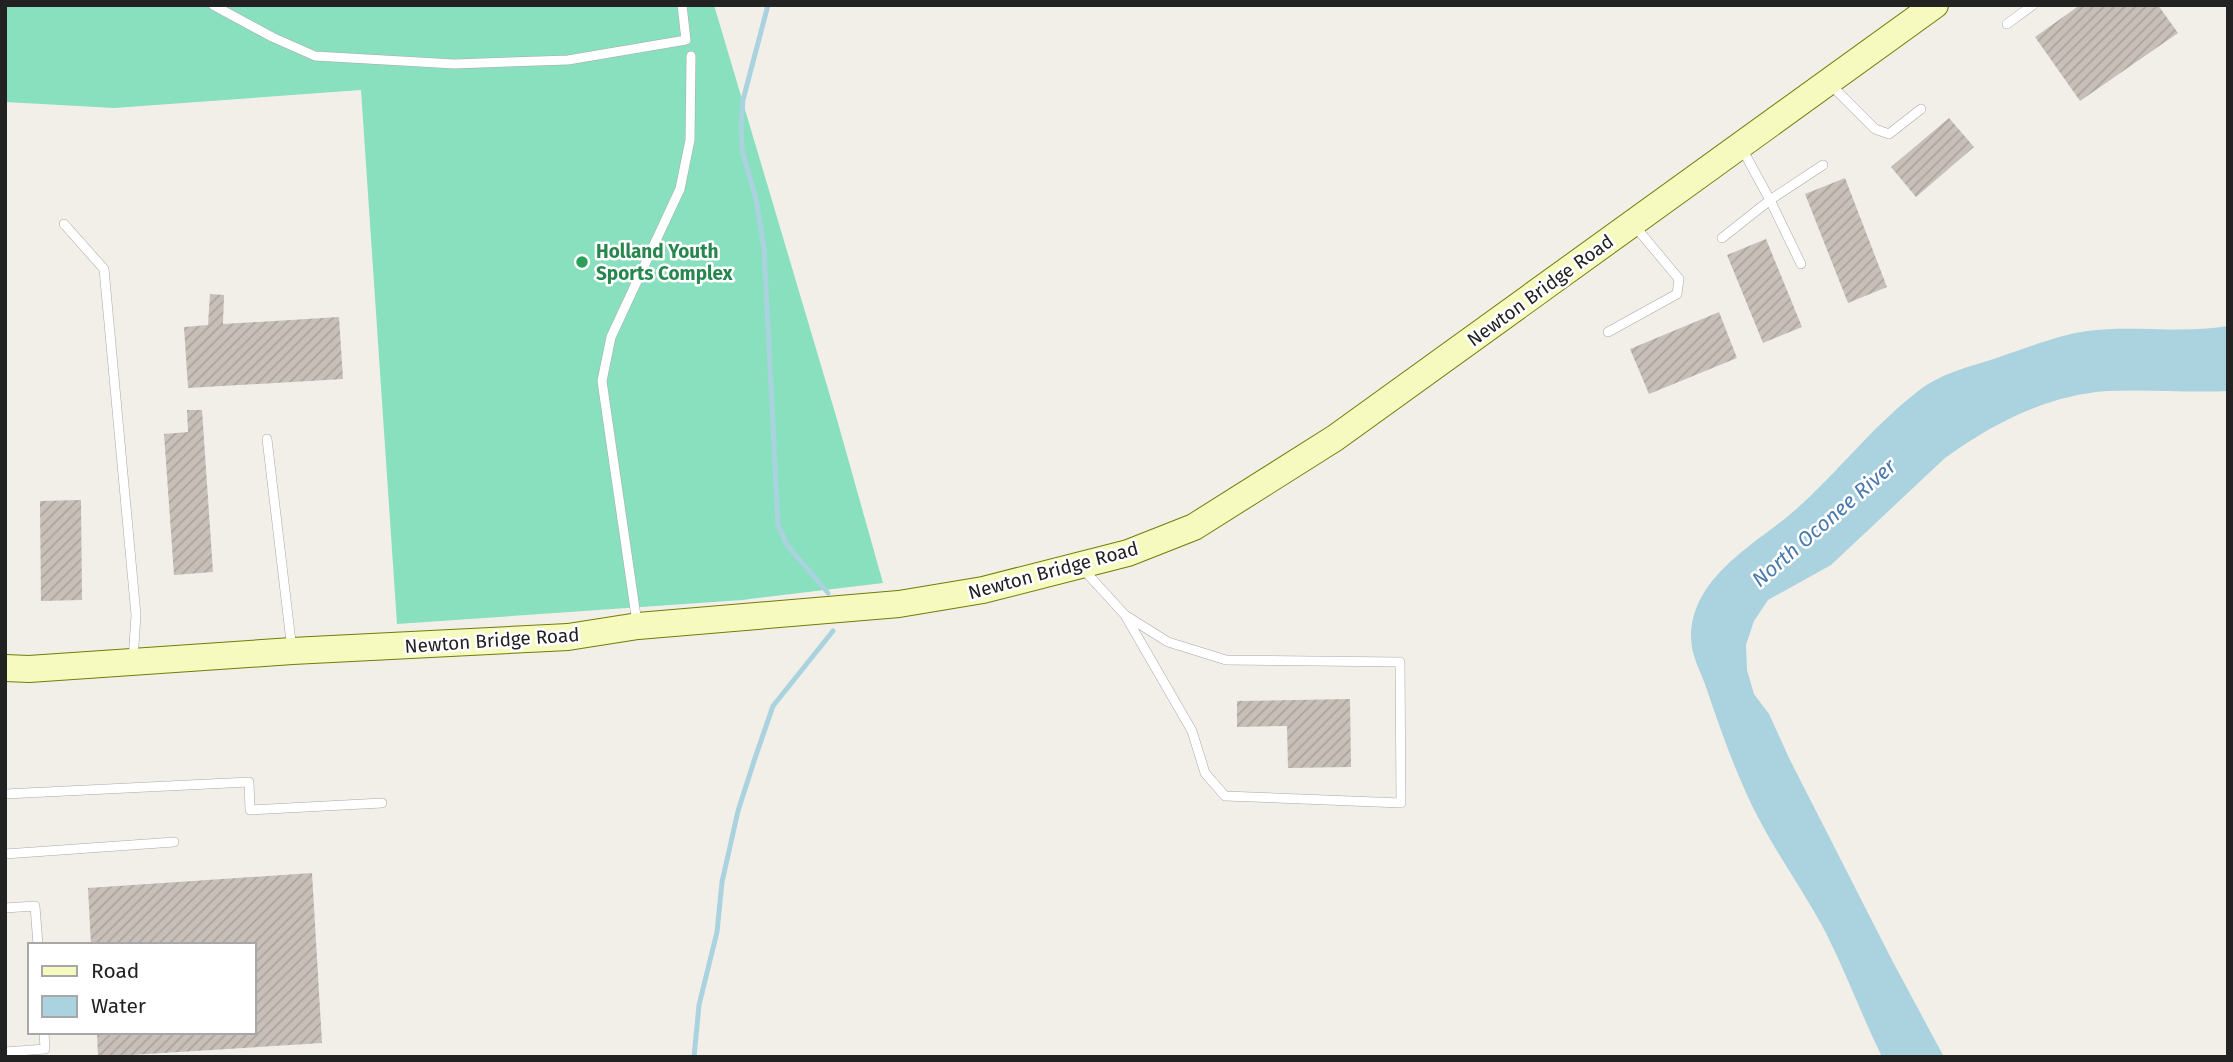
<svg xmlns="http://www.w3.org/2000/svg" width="2233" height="1062" font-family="'Fira Sans',sans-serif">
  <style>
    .pitch { fill: #88e0be }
    .water { fill: #aad3df }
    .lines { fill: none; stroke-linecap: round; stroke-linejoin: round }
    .stream { stroke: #aad3df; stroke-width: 5 }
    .building { fill: url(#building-hatch) }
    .lane-casing { stroke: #a9a9a9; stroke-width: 10 }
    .secondary-casing { stroke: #707d05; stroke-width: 28 }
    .lane { stroke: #fff; stroke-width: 9 }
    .secondary { stroke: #f7fabf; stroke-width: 26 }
    .leisure-dot { fill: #2e9e5b; stroke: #fff; stroke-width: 2.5 }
    .labels { text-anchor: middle; stroke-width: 5; stroke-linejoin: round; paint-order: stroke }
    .leisure-label { font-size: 19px; font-weight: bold; fill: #27864d; stroke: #fff; text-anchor: start }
    .street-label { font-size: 19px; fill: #222; stroke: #fff }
    .water-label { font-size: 21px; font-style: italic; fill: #4a7aab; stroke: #fff }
  </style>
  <defs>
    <pattern id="building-hatch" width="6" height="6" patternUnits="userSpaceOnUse" patternTransform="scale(1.75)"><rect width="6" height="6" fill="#c7bfb8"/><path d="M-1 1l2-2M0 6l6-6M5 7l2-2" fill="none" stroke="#aba49e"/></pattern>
  </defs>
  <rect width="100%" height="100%" fill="#f2efe9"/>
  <!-- pitch -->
  <path class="pitch" d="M5 5H714L836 416 883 583 742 600 397 624 361 90 114 108 5 102Z"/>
  <!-- water -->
  <path class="water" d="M2228 326V391C2188 393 2148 389 2108 391 2048 395 1993 423 1945 458L1831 565 1768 600 1754 621 1746 645 1747 670 1754 694 1769 714 1790 760 1893 962 1944 1057H1882C1862 1016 1846 973 1826 933 1806 895 1780 859 1760 821 1738 780 1722 734 1707 690 1701 671 1691 657 1691 636 1692 580 1748 548 1787 517 1833 479 1869 429 1917 392 1943 371 1975 366 2005 355 2032 346 2059 335 2087 331 2133 325 2181 334 2228 326Z"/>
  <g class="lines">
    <!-- stream -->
    <g class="stream">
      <path d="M768 5 743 100 741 125 742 150 756 199 764 248 778 525 787 545 828 593"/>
      <path d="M694 1057 699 1005 717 932 722 882 738 811 755 758 773 706 833 631"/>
    </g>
  </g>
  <!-- building -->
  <g class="building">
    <path d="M2080 5H2158L2178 33 2080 101 2035 37Z"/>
    <path d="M1949 118 1974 147 1916 197 1891 167Z"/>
    <path d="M1845 178 1887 287 1848 303 1805 194Z"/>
    <path d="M1766 239 1802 327 1763 343 1727 255Z"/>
    <path d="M210 294 224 295 223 324 339 317 343 379 188 388 184 327 208 325Z"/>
    <path d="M1719 312 1737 358 1649 394 1630 349Z"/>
    <path d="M187 410H202L213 572 174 575 164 434 188 432Z"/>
    <path d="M81 500 82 600 41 601 40 501Z"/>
    <path d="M1350 699 1351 767 1288 768 1287 726 1237 727V701Z"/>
    <path d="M312 873 322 1043 98 1057 97 1032H254V945H91L88 888Z"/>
  </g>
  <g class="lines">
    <!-- lane casing -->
    <g class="lane-casing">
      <g id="lane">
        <path d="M213 5 272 37 315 56 454 64 568 60 686 40 682 5"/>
        <path d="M2007 24 2033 5"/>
        <path d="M1829 83 1875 129 1889 134 1921 109"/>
        <path d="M1741 147 1770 200 1801 264"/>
        <path d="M64 224 104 269 136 615 133 660"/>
        <path d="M1722 238 1770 200 1823 165"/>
        <path d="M1608 332 1677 294 1679 279 1634 225"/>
        <path d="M267 439 292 650"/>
        <path d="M1083 569 1125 615 1168 642 1226 660 1400 662 1401 803 1225 796 1205 773 1192 731 1125 615"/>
        <path d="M637 623 602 381 611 337 680 189 690 140 691 56"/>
        <path d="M5 794 249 782 250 810 382 803"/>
        <path d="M5 854 174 842"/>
        <path d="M5 908 35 906 38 945"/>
        <path d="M5 1052 45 1049 44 1032"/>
      </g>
    </g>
    <!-- secondary casing -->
    <g class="secondary-casing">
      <path id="secondary" d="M5 668 29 669 292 651 568 637 638 626 899 604 983 590 1128 553 1194 527 1335 438 1935 5"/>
    </g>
    <!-- lane -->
    <use href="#lane" class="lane"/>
    <!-- secondary -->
    <use href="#secondary" class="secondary"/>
  </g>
  <!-- markers -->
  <circle class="leisure-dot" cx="582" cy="262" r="7"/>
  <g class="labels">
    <!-- leisure labels -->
    <g class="leisure-label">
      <text x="596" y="258">Holland Youth<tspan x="596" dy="22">Sports Complex</tspan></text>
    </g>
    <!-- street labels -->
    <g class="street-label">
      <text transform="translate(1540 290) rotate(-36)" y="7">Newton Bridge Road</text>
      <text transform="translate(1053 570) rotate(-15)" y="7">Newton Bridge Road</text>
      <text transform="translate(492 640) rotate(-4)" y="7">Newton Bridge Road</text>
    </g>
    <!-- water labels -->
    <g class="water-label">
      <text transform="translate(1824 523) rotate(-41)" y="7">North Oconee River</text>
    </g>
  </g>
  <!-- border -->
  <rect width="2233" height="1062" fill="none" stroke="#222222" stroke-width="14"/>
  <!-- legend -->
  <rect x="28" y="943" width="228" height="91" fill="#ffffff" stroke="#a7a7a7" stroke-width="2"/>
  <rect x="42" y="966" width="35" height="10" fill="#f7fabf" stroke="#a7a7a7" stroke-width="2"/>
  <text x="91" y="978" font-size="21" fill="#222222">Road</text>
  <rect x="42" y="996" width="35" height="21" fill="#aad3df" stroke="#a7a7a7" stroke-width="2"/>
  <text x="91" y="1013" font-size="21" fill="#222222">Water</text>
</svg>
